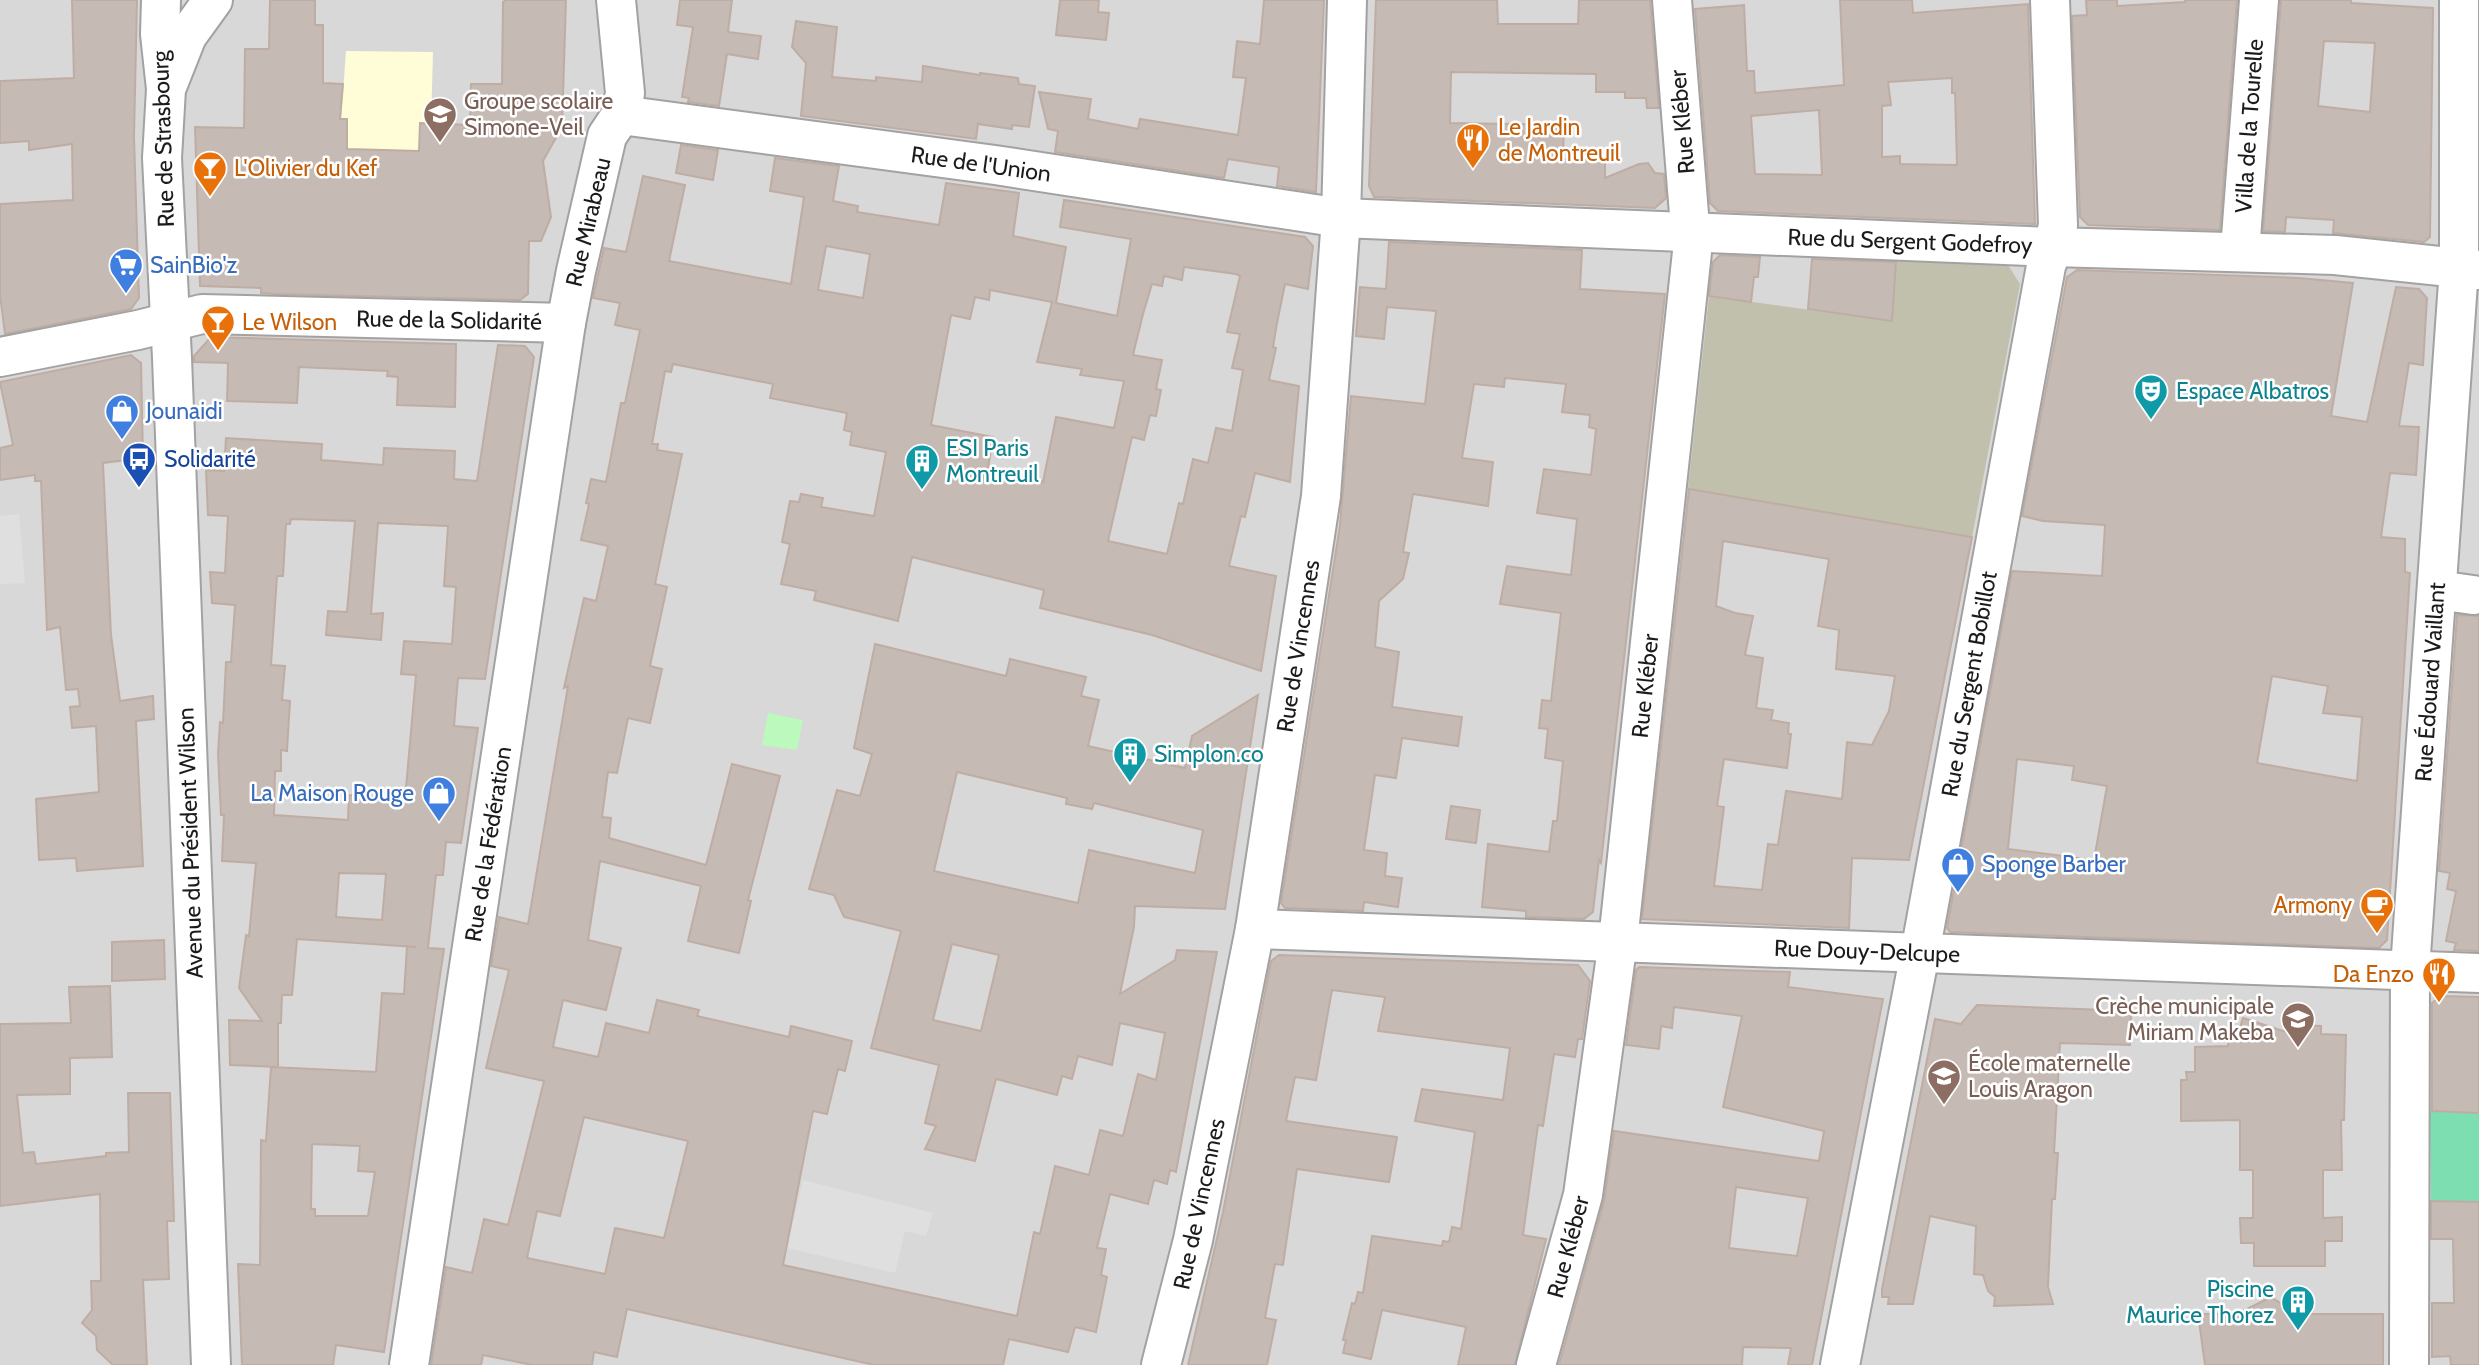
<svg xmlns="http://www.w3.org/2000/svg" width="2479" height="1365" font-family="Cabin,sans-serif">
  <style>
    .residential { fill: #d9d8d8 }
    .education { fill: #fffcd8 }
    .construction { fill: #c1c0ac }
    .park { fill: #bbf9bc }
    .pitch { fill: #7ddeb1 }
    .parking { fill: #dfdfdf }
    .building { fill: #c5bab4; stroke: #bfada3; stroke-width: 2; fill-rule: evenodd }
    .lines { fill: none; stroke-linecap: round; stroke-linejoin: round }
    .minor-casing { stroke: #a2a2a2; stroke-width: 42 }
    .minor { stroke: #fff; stroke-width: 38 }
    .labels { text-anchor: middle; stroke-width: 5; stroke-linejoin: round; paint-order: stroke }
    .education-label { font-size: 23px; fill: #785e54; stroke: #fff; text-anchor: start }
    .street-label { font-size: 23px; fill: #1b1b1b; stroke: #fff }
    .food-label { font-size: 23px; fill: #c56008; stroke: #fff; text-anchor: start }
    .shop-label { font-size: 23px; fill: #366cbe; stroke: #fff; text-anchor: start }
    .culture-label { font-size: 23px; fill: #0d838f; stroke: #fff; text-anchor: start }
    .transit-label { font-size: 23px; fill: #164399; stroke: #fff; text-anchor: start }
  </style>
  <rect width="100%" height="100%" fill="#ede8e0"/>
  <!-- residential -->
  <rect class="residential" x="0" y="0" width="2479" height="1365"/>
  <!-- education -->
  <path class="education" d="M346 51 433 52 431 124 562 127 543 161 551 217 541 241H509L317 185 341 119Z"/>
  <!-- construction -->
  <path class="construction" d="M1896 246 2009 251 2008 265 2020 284 1972 537 1688 489 1709 296 1890 321Z"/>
  <!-- park -->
  <path class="park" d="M768 713 803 720 797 750 762 745Z"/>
  <!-- pitch -->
  <path class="pitch" d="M2430 1111 2479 1113V1202L2431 1201Z"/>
  <!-- parking -->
  <g class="parking">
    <path d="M19 514 25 583 0 584V516Z"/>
    <path d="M803 1180 933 1213 926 1236 905 1231 895 1273 787 1248Z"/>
  </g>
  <!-- building -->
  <g class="building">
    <path d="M72 0H137L134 137 139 298 131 309 5 334 0 295V204L73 200 72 144 29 150V141L0 143V81L74 78Z"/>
    <path d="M270 0H315V25H323V83L343 84 340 119H347V149L419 151 420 123 470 125 471 84H502L503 2 506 0H566L562 127 543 161 551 217 541 241H529L528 294 520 300 274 294 261 293V288L200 286 195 127 244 128 245 49H269Z"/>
    <path d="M680 0H732L728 32 761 36 758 59 727 54 719 106 688 102 689 98 682 97 693 27 677 25Z"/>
    <path d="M1060 0H1099L1098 12 1109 13 1106 40 1056 35Z"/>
    <path d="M1264 0H1324L1316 192 1277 186 1279 167 1228 159 1224 178 1055 152 1058 131 1048 129 1039 92 1091 99 1088 119 1138 129 1140 119 1238 135 1246 78 1233 77 1237 41 1260 44Z"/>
    <path d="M1376 0H1497L1498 24H1578L1579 0H1650L1659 108H1647L1646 98H1625V92H1596V74L1451 72 1450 123 1564 125 1563 159 1605 161V178L1639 164 1648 163 1655 173 1664 174 1666 198 1655 208 1374 197 1369 186Z"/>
    <path d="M1840 0H1912L1913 13 2028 4 2035 224 1718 211 1710 203 1695 9 1744 5 1747 71H1754L1755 93 1844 85ZM1952 78V93H1955L1957 165 1900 164V156L1882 157V106L1891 105 1888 82ZM1819 110 1822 175 1755 174 1751 116Z"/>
    <path d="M2086 0H2117V6L2185 2V0H2237L2220 230 2088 225 2080 217 2072 16 2087 15Z"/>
    <path d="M2281 0H2351V3L2433 8 2430 237 2424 242 2333 233 2334 220 2286 217 2285 232 2263 231ZM2324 41 2375 43 2370 112 2318 106Z"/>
    <path d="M796 21 837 27 832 77 876 81V77L922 82 923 66 980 75V73L1018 78 1019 84 1035 86 1029 127 1012 125V129L978 124 976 139 801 116 806 63 792 47Z"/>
    <path d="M681 145 718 150 713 180 676 173Z"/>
    <path d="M775 158 839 166 833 201 858 206 857 212 939 225 946 183 1019 193 1013 236 1066 247 1056 303 1117 316 1131 239 1060 227 1064 200 1305 237 1313 246 1308 289 1285 284 1277 323 1273 347 1276 348 1269 380 1299 386 1290 482 1255 473 1245 517 1241 516 1229 566 1276 576 1261 671 1152 635 1040 608 1044 590 912 557 898 621 814 600 816 591 781 584 790 544 782 542 790 501 799 502 801 494 823 498 821 507 874 516 886 452 850 445 852 432 844 430 847 413 770 398 773 384 673 364 671 372 665 371 652 444H658L657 450 682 454 655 584 667 587 650 666 662 669 650 723 628 718 617 773 608 772 602 817 611 818 609 838 706 865 732 764 780 776 748 900 751 901 739 953 688 941 701 886 600 861 588 940 621 948 606 1010 563 1000 553 1047 598 1057 606 1023 649 1033 657 1000 699 1010 697 1016 789 1037 791 1026 852 1041 845 1071 838 1069 827 1114 813 1111 783 1265 1017 1316 1034 1232 1040 1234 1055 1166 1089 1175 1100 1130 1123 1136 1138 1074 1156 1080 1165 1033 1120 1023 1112 1065 1078 1056 1072 1079 1062 1076 1057 1095 996 1079 975 1161 925 1149 936 1126 925 1123 939 1065 871 1048 901 931 844 917 834 895 809 889 837 790 860 796 872 754 854 748 875 644 1006 676 1010 659 1086 677 1081 696 1099 700 1088 746 1185 768 1192 736 1258 695 1225 909 1135 906 1134 927 1120 994 1175 960 1177 950 1217 952 1176 1172 1170 1170 1167 1184 1154 1180 1148 1204 1110 1194 1097 1248 1106 1249 1101 1275 1107 1277 1096 1332 1075 1327 1068 1352 1009 1339 1003 1365H874L627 1309 617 1357 594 1352 592 1365H532L483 1355 481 1365H431L446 1267 472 1273 484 1219 508 1225 544 1081 486 1068 509 970 491 966 499 917 528 924 568 686 564 688 584 598 596 601 608 546 581 540 589 504 586 503 591 479 606 482 621 403H625L640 330 615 325 620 303 593 298 604 248 626 252 643 176 685 185 669 261 791 284 804 197 770 191ZM826 246 870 254 863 298 818 290ZM1184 267 1236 274 1240 276 1227 332 1240 334 1232 368 1243 370 1232 431 1216 428 1208 463 1193 459 1183 504 1179 503 1167 554 1108 541 1132 437 1144 440 1150 415 1156 416 1161 390 1156 389 1162 360 1133 355 1143 314 1152 284 1162 286 1164 276 1182 280ZM990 290 1052 302 1037 362 1082 369 1080 375 1124 381 1114 428 1056 417 1043 482 988 468 993 437 931 425 951 315 970 319 975 297 989 300ZM957 772 1067 798 1066 804 1092 809 1094 803 1203 830 1195 873 1089 850 1078 903 934 871ZM952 944 999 955 981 1031 933 1020ZM584 1117 688 1141 664 1238 615 1228 605 1274 527 1258 537 1211 560 1216Z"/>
    <path d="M1389 242 1582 250 1580 289 1665 294 1601 863 1599 860 1593 912 1584 919 1526 917V911L1482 907 1488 844 1549 852 1553 821H1557L1563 761 1545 758 1548 729 1539 728 1542 700 1551 701 1561 613 1500 604 1507 566 1571 575 1577 519 1537 513 1544 469 1591 475 1596 429 1589 427 1590 415 1562 412 1566 384 1505 378 1504 387 1474 384 1462 458 1493 462 1488 506 1413 494 1403 552 1409 553 1403 579 1379 601 1375 647 1399 652 1392 707 1462 717 1458 746 1402 738 1396 778 1375 775 1364 850 1387 853 1385 876 1402 878 1398 907 1364 902 1363 911 1285 908 1281 903 1340 525 1351 396 1425 404 1436 311 1387 307 1384 339 1356 336 1360 287 1386 289Z"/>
    <path d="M1720 255 1760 257 1758 277H1754L1751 302 1709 296 1713 262Z"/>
    <path d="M1812 259 1896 262 1892 321 1808 309Z"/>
    <path d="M2077 270 2299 278 2353 283 2331 416 2367 422 2396 287 2419 289 2427 298 2423 365 2409 363 2399 426 2419 427 2416 475 2390 473 2381 537 2405 539V572L2410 573 2387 940 2379 948 1950 932 1947 928 2012 571 2102 576 2105 525 2043 521 2022 516 2067 277ZM2272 676 2328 686 2323 713 2362 717 2357 781 2257 763ZM2017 759 2074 766 2072 780 2107 786 2094 860 2008 849Z"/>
    <path d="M211 337 456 344 455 407 397 405 398 377 387 376 388 371 299 367 297 403 227 401 228 363 194 362V356Z"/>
    <path d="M498 345 525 346 534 357 485 679 458 678 454 726 478 728 461 843 446 842 443 875H436L428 948 444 949 384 1352 336 1345 333 1365H242L238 1264 260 1265 261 1140 266 1141 271 1067 376 1072 382 993 404 994 407 946 416 947 297 939 292 995H282L281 1023H278V1067L230 1065 229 1020 262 1021 239 988 246 935 249 936 256 863 222 861 224 815H221L218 754 220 722 223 723 226 662H231L235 605 212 603 210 572 225 573 228 516 208 515 206 470 224 471 226 438 322 444 321 460 383 465 384 448 455 451 454 479 477 481ZM291 519 355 521 347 612 328 611 326 635 381 640 383 613 371 614 378 523 448 526 444 586 456 587 452 644 404 641 401 674 416 675 405 799 349 795 348 820 274 815 275 771H281V750L287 751 290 701 282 700 285 666 271 665 277 576H283L286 524H290ZM339 873 386 874 382 920 336 917ZM312 1144 360 1146 358 1171 375 1172 368 1216H315V1209H311Z"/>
    <path d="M131 355 141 363 143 458 103 463 111 635 120 701 153 696 154 719 136 721 143 866 77 871 76 858 39 860 36 799 99 792 96 726 72 728 70 707 80 706 78 689 66 690 60 627 47 630 41 481H35V475L0 480V448L13 445 0 382Z"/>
    <path d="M1689 489 1972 537 1909 860 1852 858 1849 928 1642 919ZM1723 541 1829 559 1818 626 1839 630 1836 669 1895 676 1889 711 1872 745 1847 742 1842 799 1786 791 1778 845 1768 844 1762 890 1714 886 1724 807 1717 806 1724 759 1787 768 1791 734H1788L1789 723 1771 720 1773 710 1756 708 1763 658 1745 655 1753 616 1735 613 1716 606Z"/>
    <path d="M2457 615 2479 616V951L2454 950 2456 943 2446 941 2456 891 2447 889 2450 873 2439 871Z"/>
    <path d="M1451 806 1480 810 1476 843 1446 839Z"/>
    <path d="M164 940 165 979 112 981V942Z"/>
    <path d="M1279 955 1578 965 1590 981 1582 1039H1578L1575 1057 1554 1054 1543 1126 1538 1125 1523 1235 1546 1239 1515 1365H1458L1466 1327 1382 1310 1371 1359 1343 1353 1346 1340H1343L1352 1303 1355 1304 1358 1292 1363 1293 1372 1236 1442 1246 1443 1241 1449 1242 1452 1227 1461 1229 1475 1132 1415 1121 1422 1089 1503 1100 1510 1048 1378 1031 1385 997 1332 990 1316 1080 1295 1077 1286 1121 1397 1137 1389 1182 1297 1169 1283 1265 1275 1264 1265 1318 1276 1320 1267 1365H1188L1223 1212 1271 961Z"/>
    <path d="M1639 967 1790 972 1788 987 1883 999 1812 1365H1788L1791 1348 1743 1347 1742 1365H1559L1604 1201 1614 1131 1819 1161 1824 1131 1723 1107 1742 1016 1674 1007 1672 1028 1661 1026 1659 1049 1626 1045 1636 970ZM1736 1187 1808 1198 1797 1256 1729 1248Z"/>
    <path d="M110 986 112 1057 70 1058V1094L17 1095 23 1153 34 1152 36 1164 106 1156V1153L129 1152 128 1093H170L174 1221H167L169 1279 143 1280 147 1365H113L97 1350 96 1336 82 1323 92 1310 91 1281H101L100 1194 0 1206V1024L71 1023 69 987Z"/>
    <path d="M2441 996 2479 997V1113L2432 1111V1003Z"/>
    <path d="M1977 1005 2131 1011 2130 1045 2060 1043 2054 1153H2058L2055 1199H2052L2048 1287 2053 1304 1994 1306 1995 1297 1988 1291 1983 1275 1974 1274 1976 1226 1930 1216 1913 1304H1888L1889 1297H1882V1289L1935 1019 1961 1024Z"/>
    <path d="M2243 1018 2296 1035V1025L2321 1026V1034L2346 1035 2344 1120H2341L2342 1170H2323V1218L2342 1217V1241H2325V1266H2254V1243H2241L2240 1218H2253V1170H2240V1120L2181 1121V1080H2187L2186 1072H2195V1047L2228 1046V1027H2240Z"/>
    <path d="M2431 1201 2479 1202V1365H2451L2450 1356 2432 1357V1303H2454L2453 1239H2431Z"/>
    <path d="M2271 1297 2298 1314H2383V1365H2205L2198 1314H2237Z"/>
  </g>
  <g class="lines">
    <!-- minor casing -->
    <g class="minor-casing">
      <g id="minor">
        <path d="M161 0 160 34 166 89 162 158 172 358 211 1365"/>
        <path d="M168 84 187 36 213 0"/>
        <path d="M621 115 995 165 1341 218 2053 247 2335 255 2479 270"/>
        <path d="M2240 251 2259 0"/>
        <path d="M0 357 138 330 202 314 566 323"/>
        <path d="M2437 590 2473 595"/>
        <path d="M1255 929 2479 973"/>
        <path d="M409 1365 566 323 576 271 607 136 621 115 625 93 616 0"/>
        <path d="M1161 1365 1193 1240 1255 929 1321 496 1341 218 1347 0"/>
        <path d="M1536 1365 1583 1195 1618 941 1692 252 1672 0"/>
        <path d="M1840 1365 1920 953 2046 266 2053 247 2058 225 2050 0"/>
        <path d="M2409 1365 2410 969 2459 268V0"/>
      </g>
    </g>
    <!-- minor -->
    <use href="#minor" class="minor"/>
  </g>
  <!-- icons -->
  <defs>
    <g id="school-pin" transform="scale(1.75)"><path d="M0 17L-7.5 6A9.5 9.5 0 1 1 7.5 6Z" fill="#8d6e63" stroke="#fff"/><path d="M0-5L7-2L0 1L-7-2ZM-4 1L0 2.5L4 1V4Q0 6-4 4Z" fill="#fff"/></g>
    <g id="restaurant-pin" transform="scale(1.75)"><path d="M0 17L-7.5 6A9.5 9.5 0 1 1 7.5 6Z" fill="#e8710a" stroke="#fff"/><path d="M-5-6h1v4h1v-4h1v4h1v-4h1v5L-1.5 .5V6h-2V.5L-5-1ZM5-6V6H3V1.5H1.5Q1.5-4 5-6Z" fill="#fff"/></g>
    <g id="bar-pin" transform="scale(1.75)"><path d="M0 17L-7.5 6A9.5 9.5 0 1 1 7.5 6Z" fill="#e8710a" stroke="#fff"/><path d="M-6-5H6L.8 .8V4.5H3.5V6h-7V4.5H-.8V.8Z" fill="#fff"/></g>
    <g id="supermarket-pin" transform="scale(1.75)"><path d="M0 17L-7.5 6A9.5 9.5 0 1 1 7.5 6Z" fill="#3f7fe0" stroke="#fff"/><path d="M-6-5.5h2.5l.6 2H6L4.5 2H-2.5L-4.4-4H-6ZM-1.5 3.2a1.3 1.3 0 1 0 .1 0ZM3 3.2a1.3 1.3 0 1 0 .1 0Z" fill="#fff"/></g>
    <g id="theatre-pin" transform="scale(1.75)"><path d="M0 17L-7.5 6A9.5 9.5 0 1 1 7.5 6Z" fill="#0f9aa8" stroke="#fff"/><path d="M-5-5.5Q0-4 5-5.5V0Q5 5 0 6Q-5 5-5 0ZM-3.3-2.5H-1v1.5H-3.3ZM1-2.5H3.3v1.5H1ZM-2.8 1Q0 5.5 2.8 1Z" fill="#fff"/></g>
    <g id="shop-pin" transform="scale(1.75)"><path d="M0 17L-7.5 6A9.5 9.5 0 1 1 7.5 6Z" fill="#3f7fe0" stroke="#fff"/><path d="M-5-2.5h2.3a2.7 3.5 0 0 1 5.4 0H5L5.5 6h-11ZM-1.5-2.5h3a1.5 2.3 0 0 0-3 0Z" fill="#fff"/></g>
    <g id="bus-pin" transform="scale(1.75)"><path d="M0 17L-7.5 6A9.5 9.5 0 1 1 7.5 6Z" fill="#1a4fb4" stroke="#fff"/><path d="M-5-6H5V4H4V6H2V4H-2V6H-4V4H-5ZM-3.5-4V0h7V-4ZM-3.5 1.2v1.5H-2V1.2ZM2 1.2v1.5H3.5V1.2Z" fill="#fff"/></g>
    <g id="building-pin" transform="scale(1.75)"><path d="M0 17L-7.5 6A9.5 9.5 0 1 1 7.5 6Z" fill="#0f9aa8" stroke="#fff"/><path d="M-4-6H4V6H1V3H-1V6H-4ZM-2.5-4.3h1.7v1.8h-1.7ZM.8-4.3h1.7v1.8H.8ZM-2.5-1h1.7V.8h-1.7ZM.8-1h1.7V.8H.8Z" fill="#fff"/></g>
    <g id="cafe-pin" transform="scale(1.75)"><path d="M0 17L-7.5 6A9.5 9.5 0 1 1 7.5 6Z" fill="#e8710a" stroke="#fff"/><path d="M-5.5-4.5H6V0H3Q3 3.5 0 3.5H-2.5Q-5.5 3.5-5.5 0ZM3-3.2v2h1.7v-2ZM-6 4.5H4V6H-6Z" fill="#fff"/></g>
  </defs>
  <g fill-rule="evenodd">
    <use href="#school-pin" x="440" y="114"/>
    <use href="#restaurant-pin" x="1473" y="140"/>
    <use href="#bar-pin" x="210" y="168"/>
    <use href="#supermarket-pin" x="126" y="265"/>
    <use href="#bar-pin" x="218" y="322"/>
    <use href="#theatre-pin" x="2151" y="391"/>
    <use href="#shop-pin" x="122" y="411"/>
    <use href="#bus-pin" x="139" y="459"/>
    <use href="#building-pin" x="922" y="461"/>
    <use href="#building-pin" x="1130" y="754"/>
    <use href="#shop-pin" x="439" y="793"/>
    <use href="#shop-pin" x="1958" y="864"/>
    <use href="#cafe-pin" x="2377" y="905"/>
    <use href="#restaurant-pin" x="2439" y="974"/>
    <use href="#school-pin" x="2298" y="1019"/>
    <use href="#school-pin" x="1944" y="1076"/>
    <use href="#building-pin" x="2298" y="1302"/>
  </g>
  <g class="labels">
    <!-- education labels -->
    <g class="education-label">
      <text x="464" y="109">Groupe scolaire<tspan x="464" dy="26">Simone-Veil</tspan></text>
      <text x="2274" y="1014" text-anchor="end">Crèche municipale<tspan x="2274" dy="26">Miriam Makeba</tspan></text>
      <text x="1968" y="1071">École maternelle<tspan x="1968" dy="26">Louis Aragon</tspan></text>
    </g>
    <!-- street labels -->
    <g class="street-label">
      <text transform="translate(1682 122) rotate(-95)" y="8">Rue Kléber</text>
      <text transform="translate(2249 126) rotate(-86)" y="8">Villa de la Tourelle</text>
      <text transform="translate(163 139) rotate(-92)" y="8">Rue de Strasbourg</text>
      <text transform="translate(981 164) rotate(8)" y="8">Rue de l'Union</text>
      <text transform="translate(588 222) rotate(-77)" y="8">Rue Mirabeau</text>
      <text transform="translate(1910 241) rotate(2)" y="8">Rue du Sergent Godefroy</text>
      <text transform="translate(449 320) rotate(1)" y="8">Rue de la Solidarité</text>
      <text transform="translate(1298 646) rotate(-81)" y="8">Rue de Vincennes</text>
      <text transform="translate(2430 682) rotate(-86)" y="8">Rue Édouard Vaillant</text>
      <text transform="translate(1969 684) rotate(-80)" y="8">Rue du Sergent Bobillot</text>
      <text transform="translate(1645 686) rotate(-84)" y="8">Rue Kléber</text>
      <text transform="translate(190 843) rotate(-92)" y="8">Avenue du Président Wilson</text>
      <text transform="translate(488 844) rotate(-81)" y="8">Rue de la Fédération</text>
      <text transform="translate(1867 951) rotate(2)" y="8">Rue Douy-Delcupe</text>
      <text transform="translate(1199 1204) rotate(-78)" y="8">Rue de Vincennes</text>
      <text transform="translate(1568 1247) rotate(-75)" y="8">Rue Kléber</text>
    </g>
    <!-- food labels -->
    <g class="food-label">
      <text x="1498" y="135">Le Jardin<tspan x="1498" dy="26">de Montreuil</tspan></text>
      <text x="234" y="176">L'Olivier du Kef</text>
      <text x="242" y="330">Le Wilson</text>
      <text x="2352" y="913" text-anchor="end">Armony</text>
      <text x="2414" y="982" text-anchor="end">Da Enzo</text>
    </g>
    <!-- shop labels -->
    <g class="shop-label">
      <text x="150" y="273">SainBio'z</text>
      <text x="146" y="419">Jounaidi</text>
      <text x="414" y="801" text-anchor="end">La Maison Rouge</text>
      <text x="1982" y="872">Sponge Barber</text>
    </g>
    <!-- culture labels -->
    <g class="culture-label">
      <text x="2176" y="399">Espace Albatros</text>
      <text x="946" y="456">ESI Paris<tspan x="946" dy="26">Montreuil</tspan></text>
      <text x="1154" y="762">Simplon.co</text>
      <text x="2274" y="1297" text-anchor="end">Piscine<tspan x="2274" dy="26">Maurice Thorez</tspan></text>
    </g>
    <!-- transit labels -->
    <g class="transit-label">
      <text x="164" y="467">Solidarité</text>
    </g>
  </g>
</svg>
